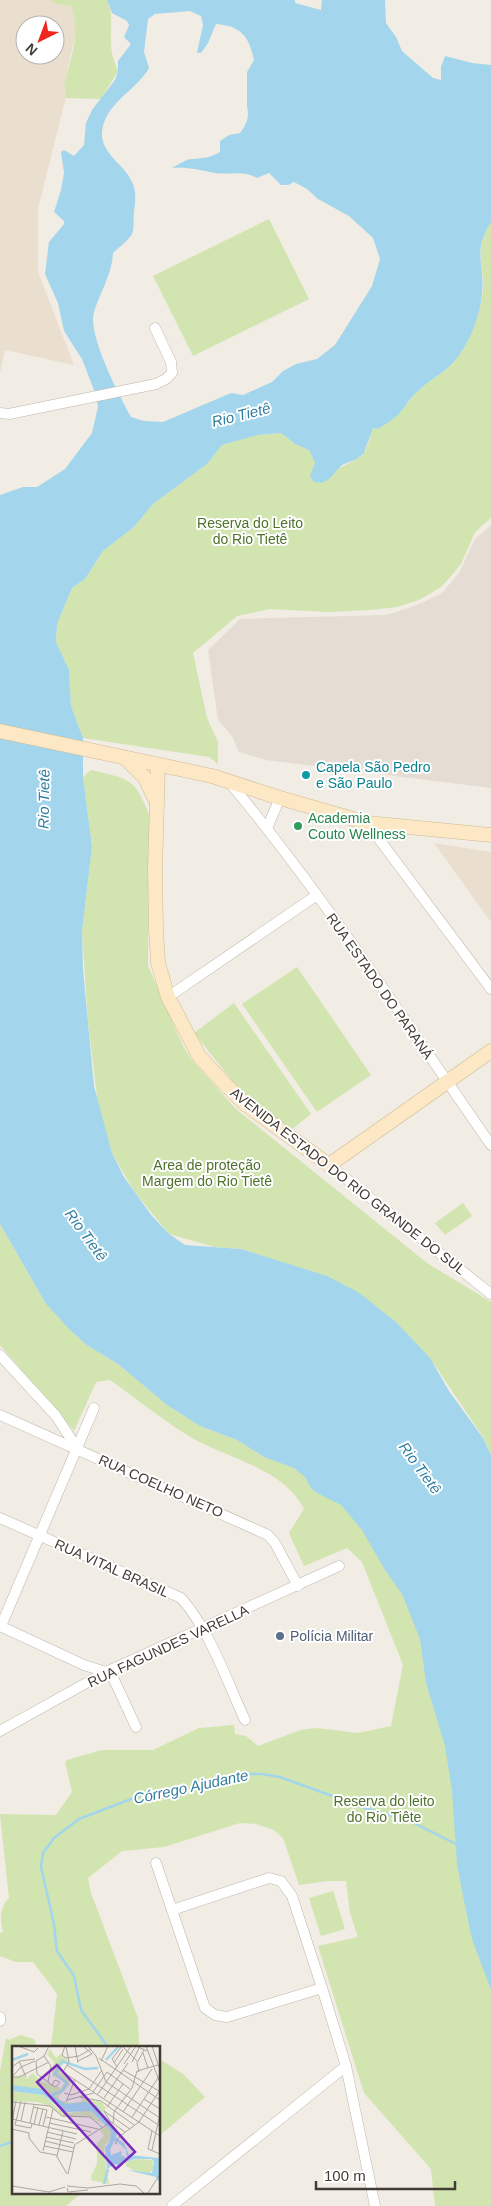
<svg xmlns="http://www.w3.org/2000/svg" width="491" height="2206" font-family="Helvetica,sans-serif">
  <style>
    .residential { fill: #e5ddd3 }
    .education { fill: #eadfcf; fill-rule: evenodd }
    .green { fill: #d2e4af }
    .water { fill: #a3d6ec; fill-rule: evenodd }
    .lines { fill: none; stroke-linecap: round; stroke-linejoin: round }
    .stream { stroke: #a3d6ec; stroke-width: 2.5 }
    .street-casing { stroke: #bfb6ab; stroke-width: 11 }
    .secondary-casing { stroke: #cfba96; stroke-width: 15 }
    .street { stroke: #fff; stroke-width: 10 }
    .secondary { stroke: #fce8c4; stroke-width: 14 }
    .culture-dot { fill: #0f9aa8; stroke: #fff; stroke-width: 2 }
    .leisure-dot { fill: #2e9e5b; stroke: #fff; stroke-width: 2 }
    .service-dot { fill: #5c6f8a; stroke: #fff; stroke-width: 2 }
    .labels { text-anchor: middle; stroke-width: 4; stroke-linejoin: round; paint-order: stroke }
    .park-label { font-size: 14px; fill: #4e712b; stroke: #fff }
    .culture-label { font-size: 14px; fill: #0d838f; stroke: #fff; text-anchor: start }
    .leisure-label { font-size: 14px; fill: #27864d; stroke: #fff; text-anchor: start }
    .street-label { font-size: 14px; fill: #433c35; stroke: #fff }
    .service-label { font-size: 14px; fill: #4e5e75; stroke: #fff; text-anchor: start }
    .water-label { font-size: 15px; font-style: italic; fill: #327ea1; stroke: #fff }
    .inset-river { fill: none; stroke: #a3d6ec; stroke-width: 2.5 }
    .inset-road { fill: none; stroke: #aba69e; stroke-width: 1 }
    .view { fill: #7b2cbf; fill-opacity: 0.15; stroke: #7b2cbf; stroke-width: 2.5 }
    .inset-edge { fill: none; stroke: #433c35; stroke-width: 2.5 }
  </style>
  <rect width="100%" height="100%" fill="#f1ece4"/>
  <!-- residential -->
  <path class="residential" d="M491 525V788L266 760 239 752 232 736 218 720 208 650 240 619 386 615 412 607 441 594 459 573 475 539Z"/>
  <!-- education -->
  <g class="education">
    <path d="M0 0H50L55 4 71 6 76 16 77 27 64 85 67 93 38 209V272L74 365 5 350 0 373ZM25 25H55V55H25Z"/>
    <path d="M434 843 491 852V922Z"/>
  </g>
  <!-- green -->
  <g class="green">
    <path d="M50 0H107C114 17 110 26 111 44 111 53 114 62 118 71L101 99 65 98 66 93 64 85C70 60 82 30 71 6L55 4Z"/>
    <path d="M269 219 309 299 193 356 153 276Z"/>
    <path d="M491 222V518L475 532 461 564 451 576 441 587 419 600 397 607 369 610 328 612 270 609 237 616 193 653 207 718 218 742V764L209 757 83 738 71 706 69 670 56 642 57 624 72 588 85 579 103 551 134 527 153 504 207 464 222 445 258 435 281 433 295 444 309 450 315 463 312 472 328 480C339 463 353 465 363 454 368 448 370 436 373 428L378 429C385 424 393 419 399 413 405 406 410 399 417 392 427 382 440 375 450 366 468 348 477 321 482 297 487 266 471 254 491 222Z"/>
    <path d="M91 770C128 779 135 777 149 815L148 966 183 1046 191 1059 236 1109 427 1263 491 1302V1455L483 1437 434 1364 408 1335 347 1286 307 1270 241 1249 215 1247 169 1234 134 1191 112 1153 98 1104 88 1021 82 931 92 847 83 777Z"/>
    <path d="M297 967 371 1075 317 1112 242 1004Z"/>
    <path d="M234 1003 311 1114 290 1131 238 1088 194 1033Z"/>
    <path d="M463 1203 472 1216 445 1235 435 1223Z"/>
    <path d="M0 1224 46 1304 71 1331 88 1346 118 1364 167 1405 200 1426 237 1440 264 1457 281 1462 292 1452 410 1573 491 1935V2206H435L431 2169 364 2093 318 1946 358 1937 350 1913 346 1881H328L299 1885 283 1838 274 1830 256 1824 240 1823 164 1847 122 1851 88 1878 91 1893 138 2018 139 2047H51L57 1995 55 1991 33 1962H16L0 1956V1933L3 1932C0 1921 0 1906 9 1898L0 1814 56 1815 72 1792 65 1762 67 1760 102 1750H153L199 1728 234 1725 235 1734 246 1736 258 1746 301 1730 316 1728 358 1733 391 1726 403 1665 362 1562 347 1548 304 1566 289 1533 304 1509C283 1468 229 1459 192 1438 164 1421 137 1399 110 1380L96 1382 74 1431 0 1345Z"/>
    <path d="M333 1891 345 1929 321 1936 309 1898Z"/>
    <path d="M20 2035 34 2039 37 2047H14V2192H83L66 2206H0V2071L6 2038 9 2040Z"/>
    <path d="M159 2059 183 2074 205 2097 159 2136Z"/>
  </g>
  <!-- water -->
  <path class="water" d="M107 0H295V3L321 10 322 0H385L386 23 396 37 402 51 433 78 441 80V67L445 56 472 63 491 65V222C472 252 485 263 482 293 480 318 468 348 450 366 440 375 427 382 417 392 409 399 404 409 397 416 391 421 384 425 378 429L373 428 364 453 357 459 342 465 328 480 321 483 314 482 310 476 315 463 309 450 295 444 281 433 258 435 222 445 207 464 153 504 134 527 103 551 85 579 72 588 57 624 56 642 69 670 71 706 83 738V777L92 847 82 931 83 969 94 1086 112 1153 124 1177 152 1216 169 1234 185 1245 241 1249 327 1276 358 1292 396 1322 430 1358 449 1391 483 1438 491 1455V1990L472 1939 464 1901 457 1864 452 1791 445 1746 426 1683 420 1639 402 1594 385 1570 362 1530 341 1505 317 1493 311 1488 305 1477 294 1468 264 1457 237 1440 200 1426 167 1405 118 1364 88 1346 71 1331 46 1304 0 1224V495L23 487H37L65 469 92 433 98 407 96 395 82 359 64 331 58 303 45 274 49 242 64 224V221L54 212 61 190 64 173 61 152 64 150 74 156 84 145 86 123 92 110 115 80 118 71V61L131 44 124 37 129 25 127 21 112 13ZM190 11 201 16 203 25 197 53H201L208 43 216 24C241 26 249 36 254 60L247 72V107C250 117 246 125 240 133L229 135 220 141V152C210 158 203 158 192 159 186 159 178 165 172 168 188 167 200 170 215 173 230 175 244 170 257 178L269 173 281 185H288L294 182 307 189 318 199 349 216 373 238 380 259 372 286 335 345 317 359 296 364 283 371 272 382 243 395 231 393 163 422 144 421 131 417C120 397 87 334 94 312 100 292 112 275 113 253 118 248 132 238 133 231 134 225 133 218 134 212 135 201 137 192 132 182 124 163 100 154 102 131 106 102 136 91 149 68L144 52 148 19 155 14Z"/>
  <g class="lines">
    <!-- stream -->
    <g class="stream">
      <path d="M108 2047 81 2010 74 1976 57 1951 54 1924 41 1867 43 1853 54 1838 79 1819 144 1794H171L244 1774H262L280 1777 368 1809 410 1821 456 1844"/>
      <path d="M0 2146 14 2141"/>
    </g>
    <!-- street casing -->
    <g class="street-casing">
      <g id="street">
        <path d="M0 413 9 414 156 384 166 379 172 373 171 362 155 328"/>
        <path d="M230 783C325 897 406 1023 491 1145"/>
        <path d="M367 823 491 989"/>
        <path d="M267 828 280 798"/>
        <path d="M168 997 317 895"/>
        <path d="M329 1165 491 1294"/>
        <path d="M0 1355 56 1416 77 1448"/>
        <path d="M0 1415 268 1535 275 1543 298 1586"/>
        <path d="M0 1518 181 1598C209 1629 227 1681 245 1720"/>
        <path d="M0 1626 84 1665 106 1672"/>
        <path d="M1 1626 94 1408"/>
        <path d="M110 1671 136 1727"/>
        <path d="M0 1731 106 1672 339 1566"/>
        <path d="M156 1863 172 1910"/>
        <path d="M322 1988 227 2017 215 2015 205 2008 172 1910 269 1878 281 1881 292 1896 322 1988 346 2066 375 2206"/>
        <path d="M0 2017V2021"/>
        <path d="M172 2206 346 2066"/>
      </g>
    </g>
    <!-- secondary casing -->
    <g class="secondary-casing">
      <g id="secondary">
        <path d="M0 731 212 776 280 798 367 823 491 835"/>
        <path d="M125 758 145 778 154 797"/>
        <path d="M158 766 155 869 156 930 158 963 168 997 199 1056 222 1081 245 1104 329 1165 491 1051"/>
      </g>
    </g>
    <!-- street -->
    <use href="#street" class="street"/>
    <!-- secondary -->
    <use href="#secondary" class="secondary"/>
  </g>
  <!-- markers -->
  <circle class="culture-dot" cx="306" cy="775" r="5"/>
  <circle class="leisure-dot" cx="298" cy="826" r="5"/>
  <circle class="service-dot" cx="280" cy="1636" r="5"/>
  <g class="labels">
    <!-- park labels -->
    <g class="park-label">
      <text x="250" y="528">Reserva do Leito<tspan x="250" dy="16">do Rio Tietê</tspan></text>
      <text x="207" y="1170">Area de proteção<tspan x="207" dy="16">Margem do Rio Tietê</tspan></text>
      <text x="384" y="1806">Reserva do leito<tspan x="384" dy="16">do Rio Tiête</tspan></text>
    </g>
    <!-- culture labels -->
    <g class="culture-label">
      <text x="316" y="772">Capela São Pedro<tspan x="316" dy="16">e São Paulo</tspan></text>
    </g>
    <!-- leisure labels -->
    <g class="leisure-label">
      <text x="308" y="823">Academia<tspan x="308" dy="16">Couto Wellness</tspan></text>
    </g>
    <!-- street labels -->
    <g class="street-label">
      <text transform="translate(380 986) rotate(55)" y="5">RUA ESTADO DO PARANÁ</text>
      <text transform="translate(348 1181) rotate(38)" y="5">AVENIDA ESTADO DO RIO GRANDE DO SUL</text>
      <text transform="translate(161 1486) rotate(24)" y="5">RUA COELHO NETO</text>
      <text transform="translate(112 1568) rotate(24)" y="5">RUA VITAL BRASIL</text>
      <text transform="translate(168 1646) rotate(-25)" y="5">RUA FAGUNDES VARELLA</text>
    </g>
    <!-- service labels -->
    <g class="service-label">
      <text x="290" y="1641">Polícia Militar</text>
    </g>
    <!-- water labels -->
    <g class="water-label">
      <text transform="translate(241 415) rotate(-14)" y="5">Rio Tietê</text>
      <text transform="translate(44 799) rotate(-89)" y="5">Rio Tietê</text>
      <text transform="translate(86 1235) rotate(54)" y="5">Rio Tietê</text>
      <text transform="translate(420 1468) rotate(54)" y="5">Rio Tietê</text>
      <text transform="translate(191 1787) rotate(-12)" y="5">Córrego Ajudante</text>
    </g>
  </g>
  <!-- overview -->
  <g transform="translate(12 2046)">
    <rect width="148" height="148" fill="#f1ece4"/>
    <path d="M38 3 44 12 49 8 56 15 49 20 48 26 58 34V39L46 51 48 54 58 57 70 55 69 52 89 56 94 62 91 67 99 76 82 58H51L39 49 0 41V32L12 29 14 33 21 27 29 35 49 42 53 35 40 30 42 16 35 8ZM0 45 31 49 46 63 57 67 78 64 92 79 78 71H52L38 60 25 56 0 55ZM94 80 99 85 98 96 93 98 92 107 97 138 79 134 80 127H84L81 126 85 118V97L92 90 87 83ZM126 113 140 114 142 122 138 127 125 126 114 120V116Z" fill="#d2e4af"/>
    <path d="M0 39 30 43 54 58 73 56 84 59 105 84 104 92 112 97 117 109 147 112V136L144 131 115 124 140 127 142 117 140 113H124L110 117V120L103 118 95 123 93 101 98 96 99 85 79 65 53 66 31 49 0 45ZM103 94 114 104 115 112 109 109 110 105 99 109 98 104Z" fill="#a3d6ec" fill-rule="evenodd"/>
    <path class="inset-river" d="M0 14 16 8M94 14 107 0M40 49 50 45 55 37 43 28 50 15 73 23 86 22M92 138 96 123"/>
    <path class="inset-road" d="M6 0 22 6 26 2M53 0 50 9 54 12 67 10 79 3M54 0 57 16 51 26 148 90M63 0 66 17M76 0 84 10 94 36 148 72M134 0 148 37M140 0 148 24M131 7 136 22M32 10 39 20 36 36M87 12 148 54M7 15 14 31M24 15 25 28 36 36 40 39 44 41 48 36 43 34 40 39M24 15 32 10 37 0M66 15 80 8 71 0M89 15 96 0M120 16 127 2M102 17 111 3M112 18 124 0 135 5M55 19 148 80M0 21 8 15 23 13M105 21 100 13 110 0 125 15M111 24 147 45M127 26 125 17 132 4M0 31H7L37 16M0 31 9 21 23 15M81 46 95 26 118 43M52 47 59 49 77 43 90 24M86 48 119 0M68 51 89 55 122 79M92 52 116 17M132 53 148 63M55 54 82 47M9 55 3 79 19 82 20 78M0 56 38 60 50 70 78 71 90 81M54 56 63 33M21 61 35 64 31 80M95 61 111 38M111 66 140 23M34 71 86 83M120 71 148 29M0 73 65 88M9 75 13 56M0 76 4 55M18 77 22 59M37 77 79 86M22 78 26 61M101 78 102 66 120 42 125 25 146 19M27 79 31 63M0 83 17 87V92L28 106 44 109 55 128M140 85 136 103 148 108M35 86 64 93M113 86 98 75 92 65 118 83M34 91 62 97M33 95 62 102M64 98 99 76M105 98 103 97 108 90 127 76 148 44M32 100 61 106M140 104 148 68M31 105 41 63M45 110 51 85M56 128 63 98M0 140 37 146 53 141M55 140 76 142 108 138 124 140 132 147M55 142 56 146 76 144M136 147 148 128"/>
    <path class="view" d="M45 19 123 106 104 123 25 36Z"/>
    <rect width="148" height="148" class="inset-edge"/>
  </g>
  <!-- north arrow -->
  <g transform="translate(40 40) rotate(222)"><circle r="24" fill="#ffffff" stroke="#b4b1ae"/>
  <path d="M0-4L9 19L0 12L-9 19Z" fill="#ef261e"/>
  <text y="-8" font-size="14" font-weight="bold" text-anchor="middle" fill="#433c35">N</text>
  </g>
  <!-- scale -->
  <path d="M316 2181v8h139v-8" fill="none" stroke="#433c35" stroke-width="2.5"/>
  <text x="324" y="2181" font-size="15" fill="#433c35" stroke="#ffffff" stroke-width="4" paint-order="stroke">100 m</text>
</svg>
